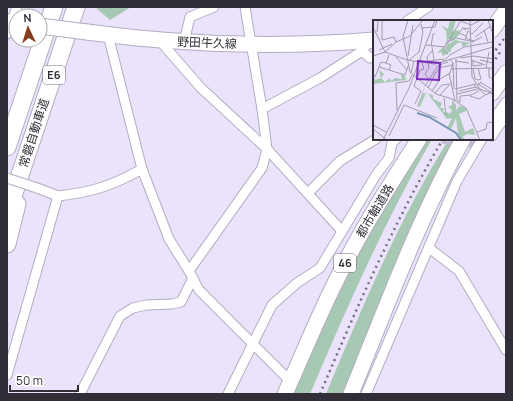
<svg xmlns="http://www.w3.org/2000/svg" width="513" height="401" font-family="Manrope,'Noto Sans JP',sans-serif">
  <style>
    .green { fill: #a7c8b3 }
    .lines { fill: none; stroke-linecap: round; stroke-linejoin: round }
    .minor-tunnel { stroke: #c6bfd4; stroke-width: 9; stroke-dasharray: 9 4.5; stroke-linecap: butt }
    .minor-casing { stroke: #b4acc3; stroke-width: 11 }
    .primary-casing { stroke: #b4acc3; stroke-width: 17 }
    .motorway-casing { stroke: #b4acc3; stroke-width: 19 }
    .minor { stroke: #fff; stroke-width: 9 }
    .primary { stroke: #fff; stroke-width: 15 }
    .motorway { stroke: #fff; stroke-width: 17 }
    .rail { stroke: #74707e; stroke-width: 2.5; stroke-dasharray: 2 4; stroke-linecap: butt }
    .minor-bridge-casing { stroke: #b4acc3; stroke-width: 11; stroke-linecap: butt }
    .primary-bridge-casing { stroke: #b4acc3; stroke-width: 17; stroke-linecap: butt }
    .minor-bridge { stroke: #fff; stroke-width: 9 }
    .primary-bridge { stroke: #fff; stroke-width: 15 }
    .labels { text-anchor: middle; stroke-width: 3; stroke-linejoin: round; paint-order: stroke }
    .shield { fill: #fff; stroke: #6f6d73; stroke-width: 1 }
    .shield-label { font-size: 11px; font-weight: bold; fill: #312e37 }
    .street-label { font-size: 12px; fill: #312e37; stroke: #fff }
    .inset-river { fill: none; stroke: #7897b5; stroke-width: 2 }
    .inset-road { fill: none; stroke: #a19bad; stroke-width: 1 }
    .view { fill: #7b2cbf; fill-opacity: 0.15; stroke: #7b2cbf; stroke-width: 2 }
    .inset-edge { fill: none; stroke: #312e37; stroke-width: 2 }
  </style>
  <rect width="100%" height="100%" fill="#ebe3fb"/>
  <!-- green -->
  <g class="green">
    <path d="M95 7H131L110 20Z"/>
    <path d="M423 139H432C385 221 347 307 310 394H288L326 306Z"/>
    <path d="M449 139H458L345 394H326C362 307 399 219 449 139Z"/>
  </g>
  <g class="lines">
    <!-- minor-tunnel -->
    <path class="minor-tunnel" d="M442 139 479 144"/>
    <!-- minor casing -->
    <g class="minor-casing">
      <g id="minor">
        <path d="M245 7 262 109 267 149 262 168 189 271 199 290 285 376 291 380"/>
        <path d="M407 21 428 7"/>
        <path d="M7 34 17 7"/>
        <path d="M160 41 201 88 267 149 342 231"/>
        <path d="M184 42 190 17 214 7"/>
        <path d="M362 51 370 58H374"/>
        <path d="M262 109 320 78 362 51 370 40"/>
        <path d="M492 121 506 102"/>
        <path d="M492 136 506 115"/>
        <path d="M142 169 169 239 189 271"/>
        <path d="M37 188 58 196"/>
        <path d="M308 193 340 161 376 139"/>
        <path d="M429 248 459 271 506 350"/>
        <path d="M7 375 58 196C92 192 112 186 142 169L108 35"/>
        <path d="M80 394 120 316 133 308 146 305 172 304 181 302 193 278"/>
        <path d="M228 394 272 305 297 283 320 268 376 175 389 158 392 143 396 139"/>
        <path d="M366 394 457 181 482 139"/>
      </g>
    </g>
    <!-- primary casing -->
    <g class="primary-casing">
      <g id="primary">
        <path d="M7 22 16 23"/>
        <path d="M492 30 506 10"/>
        <path d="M87 32C182 45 278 48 374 40"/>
        <path d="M492 93 506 73"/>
        <path d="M285 394C303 354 319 314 339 275 362 228 391 183 419 139"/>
        <path d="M351 394C386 308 418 220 463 139"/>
      </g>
    </g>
    <!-- motorway casing -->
    <g class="motorway-casing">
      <g id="motorway">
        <path d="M7 147 54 7"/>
        <path d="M7 214 76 7"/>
        <path d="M7 244 17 204"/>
      </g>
    </g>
    <!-- minor -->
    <use href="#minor" class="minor"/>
    <!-- primary -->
    <use href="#primary" class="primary"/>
    <!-- motorway -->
    <use href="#motorway" class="motorway"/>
    <!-- rail -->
    <g class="rail">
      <path d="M492 55 506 36"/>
      <path d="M492 64 501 51"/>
      <path d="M320 394C357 307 395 220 443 139"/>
    </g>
    <!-- minor-bridge casing -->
    <g class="minor-bridge-casing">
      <path id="minor-bridge" d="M7 178 37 188"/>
    </g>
    <!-- primary-bridge casing -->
    <g class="primary-bridge-casing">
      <path id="primary-bridge" d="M40 26 87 32"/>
    </g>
    <!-- minor-bridge -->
    <use href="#minor-bridge" class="minor-bridge"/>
    <!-- primary-bridge -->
    <use href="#primary-bridge" class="primary-bridge"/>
  </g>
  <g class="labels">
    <!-- shield labels -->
    <g class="shield">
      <rect x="43" y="66" width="22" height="18" rx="3"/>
      <rect x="334" y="254" width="22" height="18" rx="3"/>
    </g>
    <g class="shield-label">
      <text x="54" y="79">E6</text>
      <text x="345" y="267">46</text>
    </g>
    <!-- street labels -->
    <g class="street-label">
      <text transform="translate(207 43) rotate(2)" y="4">野田牛久線</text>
      <text transform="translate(34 133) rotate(-72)" y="4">常磐自動車道</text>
      <text transform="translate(375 211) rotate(-59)" y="4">都市軸道路</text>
    </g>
  </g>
  <!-- overview -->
  <g transform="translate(373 20)">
    <rect width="120" height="120" fill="#ebe3fb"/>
    <path d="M77 0H83L80 11 86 10V15L79 21 75 19 76 24 82 20 97 23 90 27 88 22 83 24 78 29V31L70 36 68 32 64 33 70 27 72 31 74 24 73 11 68 5 75 9ZM6 50 11 54 8 58 12 62 17 58 18 61 22 58 29 59 28 54 32 56 33 60 0 64 1 52 2 60 8 58ZM52 66 50 73 60 75V79L69 83 67 88H71L70 92 77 93 76 96 79 90 75 87 79 85V80L83 85V91L86 86 92 87 93 91 86 94 92 112 100 108 102 115 94 114 89 117 93 120H88L85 114 83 98 78 109 74 108 79 98 74 99 55 74 53 73 47 87 44 86Z" fill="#a7c8b3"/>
    <path class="inset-river" d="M44 93 56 97 83 113 88 120"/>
    <path class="inset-road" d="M9 0V20L21 17 23 22M35 0 30 17 37 52 63 74 79 79 93 88 107 120M85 0 98 5 108 0M97 0 99 57 107 69 120 74M115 0 120 14M0 7 12 32M48 8 62 7 64 0M89 9 86 13 93 16M93 10 89 8 97 9M111 10 115 22M4 12 5 0M102 17 118 6M92 18 101 21 109 17M92 20 95 11 99 14 110 3M75 22 87 2M53 25 72 27M58 26 60 14H62M59 27 61 40M6 30 19 24M12 32 23 22 37 16 50 0M12 32 34 40 62 44 120 27M75 34 71 31 73 23 83 18 101 22M16 35 13 43 18 45 16 50M0 36 12 32M35 36 40 5M23 37 34 50M87 38 101 36 120 39M83 39 84 81M36 40 46 32 50 12 48 4M98 40 112 45M100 40V46L109 45M107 40 120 43M56 41 71 39M82 41 96 43M80 43 81 69M6 47 32 55 35 46M66 48 79 45M100 48 102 59 105 60M105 48 108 59 105 60M113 48 116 32M116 48V57L120 59M78 49 120 48M38 53 41 41M63 53 69 44 75 42M76 53 82 81M2 57 8 42 13 43M56 59 52 54 56 48 54 37 59 31M107 62 120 70M109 62 105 64 118 72M101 65 113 75 120 71M52 66 64 47 77 35 91 27 120 22M55 68 63 52M82 69 103 64M59 71 67 59 77 53 80 43 77 40M86 71 103 67M62 73 69 65 76 64M84 74 105 69M67 75 79 62M97 76 106 79 112 75M71 78 73 95M85 81 87 82V76L98 75 106 71M42 84 48 71 41 66 47 50 51 49 49 43M24 90 23 63 36 61 39 55M0 105 13 112M0 109 14 120M104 112 113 109 114 103 120 102M16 116 31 85 64 98M10 120 36 68 62 0"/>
    <path class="view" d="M45 41 67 43 66 60 44 59Z"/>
    <rect width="120" height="120" class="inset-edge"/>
  </g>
  <!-- border -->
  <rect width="513" height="401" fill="none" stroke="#312e37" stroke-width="16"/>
  <!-- north arrow -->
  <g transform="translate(28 28) rotate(356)"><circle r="19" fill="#ffffff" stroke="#adabaf"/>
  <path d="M0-3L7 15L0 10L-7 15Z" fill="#863e1f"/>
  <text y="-6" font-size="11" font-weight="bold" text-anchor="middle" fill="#312e37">N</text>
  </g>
  <!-- scale -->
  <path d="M10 385v6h68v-6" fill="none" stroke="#312e37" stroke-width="2"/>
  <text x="16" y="385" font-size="12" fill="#312e37" stroke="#ffffff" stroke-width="3" paint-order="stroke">50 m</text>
</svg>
